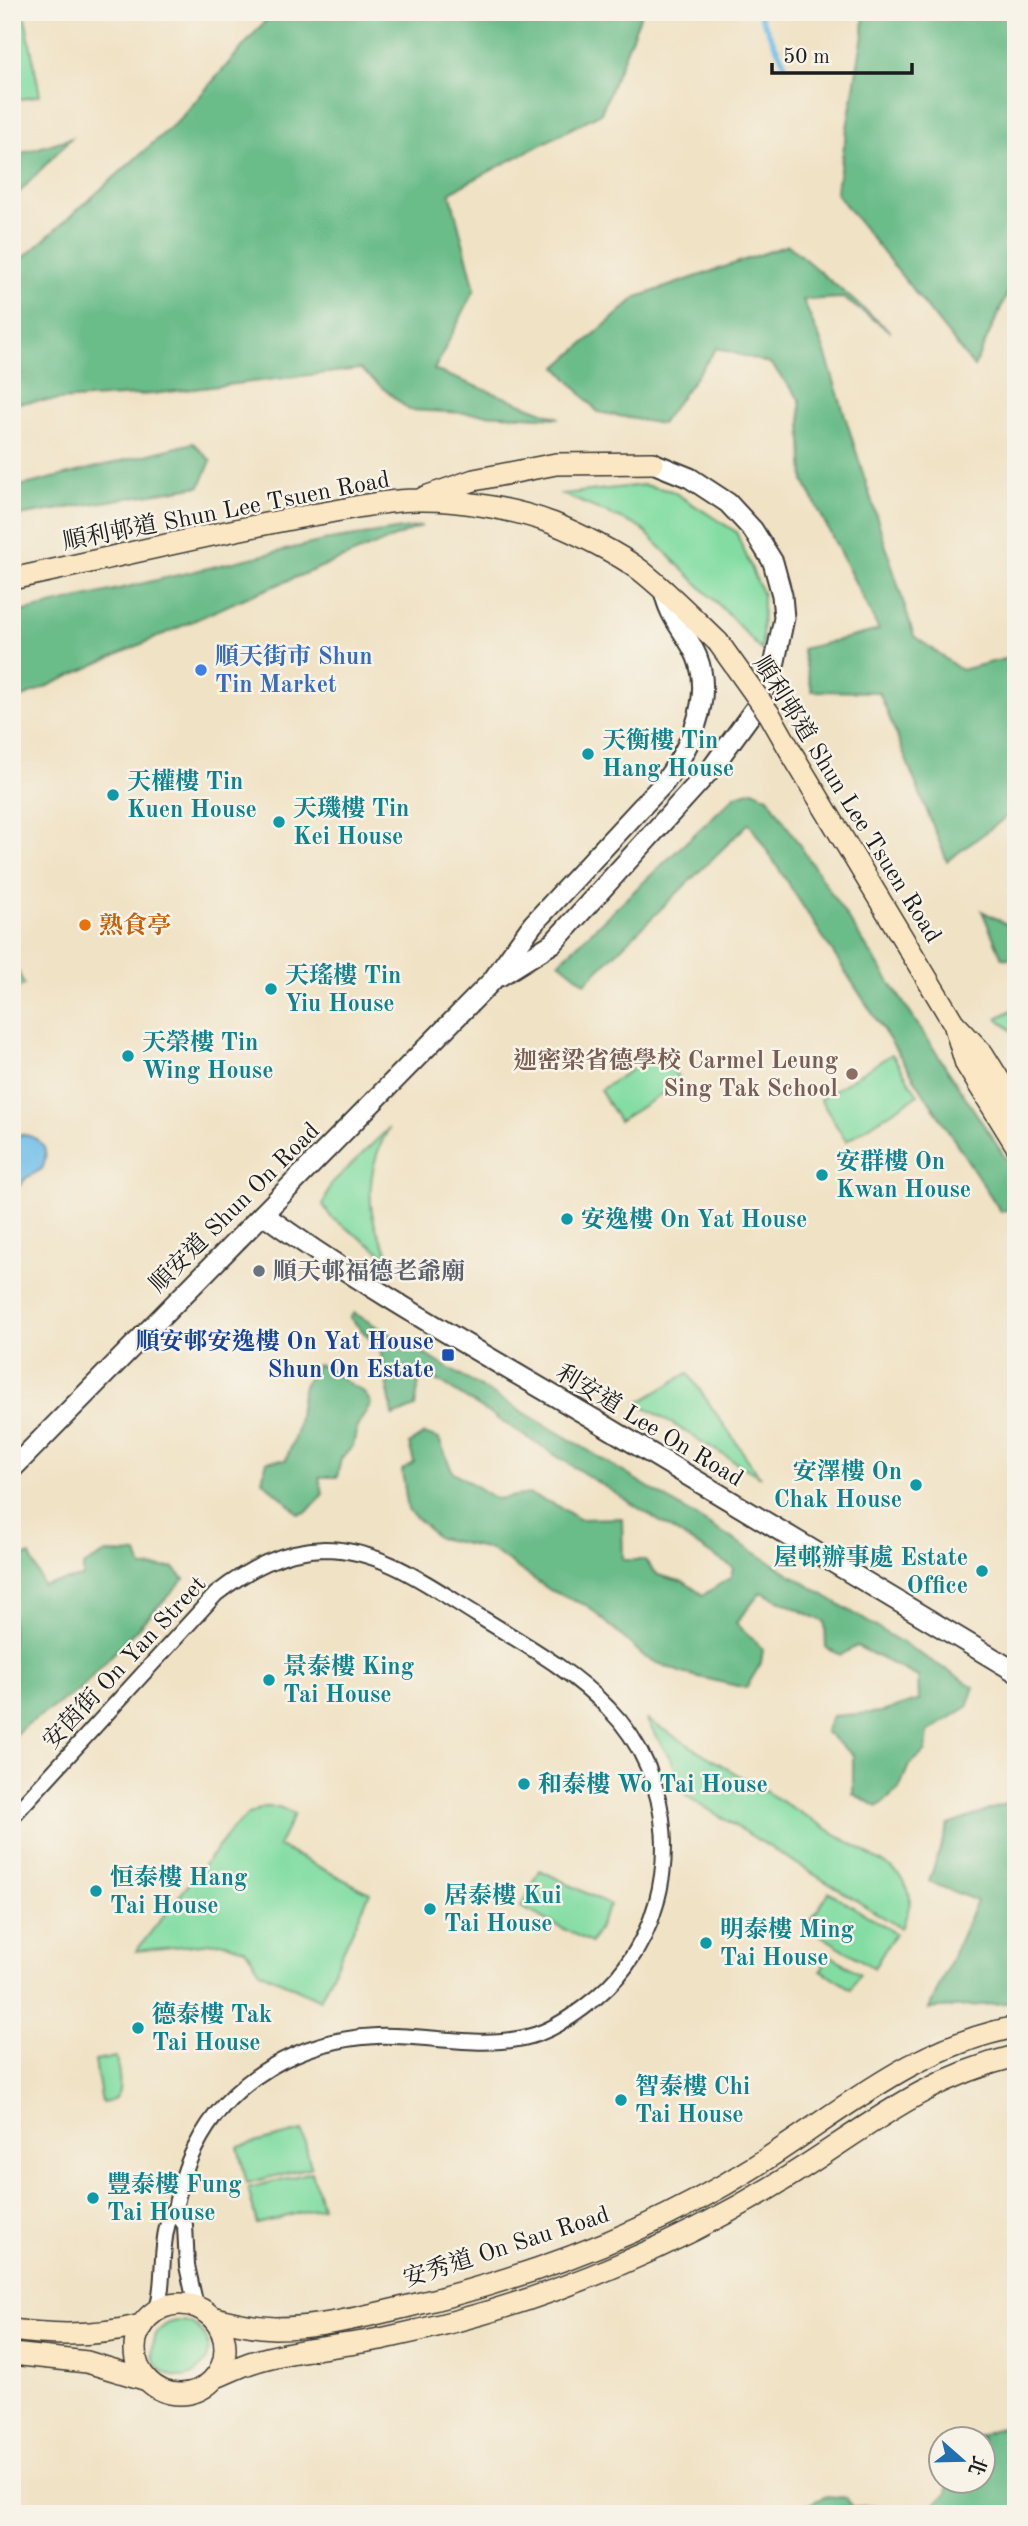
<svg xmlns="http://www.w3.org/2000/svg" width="1028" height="2526" font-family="'Old Standard TT','Noto Serif TC',serif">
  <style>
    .green { fill: #83dda3; stroke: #507c60; stroke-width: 2 }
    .forest { fill: #6abc89; stroke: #436c52; stroke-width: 2 }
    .water { fill: #6ebee9; stroke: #456d82; stroke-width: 2 }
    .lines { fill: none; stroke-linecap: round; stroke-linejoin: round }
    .stream { stroke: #6ebee9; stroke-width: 5 }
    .minor-casing { stroke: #3c3a35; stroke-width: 18 }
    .tertiary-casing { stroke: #3c3a35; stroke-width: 23 }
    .secondary-casing { stroke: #3c3a35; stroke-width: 24 }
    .minor { stroke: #fff; stroke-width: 14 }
    .tertiary { stroke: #fff; stroke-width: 19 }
    .secondary { stroke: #fbe7c3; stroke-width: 21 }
    .secondary-bridge-casing { stroke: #3c3a35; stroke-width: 24; stroke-linecap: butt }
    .secondary-bridge { stroke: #fbe7c3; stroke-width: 21 }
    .shop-dot { fill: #3f7fe0; stroke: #f7f3e8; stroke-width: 2.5 }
    .culture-dot { fill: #0f9aa8; stroke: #f7f3e8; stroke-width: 2.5 }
    .food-dot { fill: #e8710a; stroke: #f7f3e8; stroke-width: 2.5 }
    .education-dot { fill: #8d6e63; stroke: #f7f3e8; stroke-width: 2.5 }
    .worship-dot { fill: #6b7280; stroke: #f7f3e8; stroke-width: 2.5 }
    .transit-dot { fill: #1a4fb4; stroke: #f7f3e8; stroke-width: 2.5 }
    .labels { text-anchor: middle; stroke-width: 5; stroke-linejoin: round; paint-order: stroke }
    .street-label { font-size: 24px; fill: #1c1c1c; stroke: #f7f3e8 }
    .shop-label { font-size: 24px; font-weight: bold; fill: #366cbe; stroke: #f7f3e8; text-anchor: start }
    .culture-label { font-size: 24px; font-weight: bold; fill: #0d838f; stroke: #f7f3e8; text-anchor: start }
    .food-label { font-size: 24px; font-weight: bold; fill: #c56008; stroke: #f7f3e8; text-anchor: start }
    .education-label { font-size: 24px; font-weight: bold; fill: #785e54; stroke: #f7f3e8; text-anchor: end }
    .worship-label { font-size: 24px; font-weight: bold; fill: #5b616d; stroke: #f7f3e8; text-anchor: start }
    .transit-label { font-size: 24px; font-weight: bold; fill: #164399; stroke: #f7f3e8; text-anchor: end }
  </style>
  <rect width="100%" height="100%" fill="#f7f3e8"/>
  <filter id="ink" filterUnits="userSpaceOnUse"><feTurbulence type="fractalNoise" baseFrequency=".0143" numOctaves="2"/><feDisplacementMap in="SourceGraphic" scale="14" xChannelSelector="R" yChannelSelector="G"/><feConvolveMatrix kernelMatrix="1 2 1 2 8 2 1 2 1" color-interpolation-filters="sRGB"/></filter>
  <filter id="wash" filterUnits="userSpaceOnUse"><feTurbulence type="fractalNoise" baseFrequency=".00686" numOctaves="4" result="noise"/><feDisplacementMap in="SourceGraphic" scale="28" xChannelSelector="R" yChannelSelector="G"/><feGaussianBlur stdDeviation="1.57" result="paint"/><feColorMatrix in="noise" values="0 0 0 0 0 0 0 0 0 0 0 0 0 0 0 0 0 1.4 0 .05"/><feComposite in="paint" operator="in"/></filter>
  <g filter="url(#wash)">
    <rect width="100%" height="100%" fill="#f0e2c5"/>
    <!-- green -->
    <g class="green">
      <path d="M12 12H24L40 95 12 101Z"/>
      <path d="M644 485 672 491 736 532 763 595 762 651 726 612 640 527 562 494Z"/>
      <path d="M12 958 24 985 12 990Z"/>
      <path d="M1016 1008V1034L997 1018Z"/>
      <path d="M661 1051 681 1082 619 1121 600 1090Z"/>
      <path d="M892 1054 918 1095 846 1141 820 1099Z"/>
      <path d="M389 1128C371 1158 364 1199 378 1233 382 1243 388 1252 394 1262L331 1217 323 1205 331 1184Z"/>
      <path d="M688 1373 760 1477 638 1403Z"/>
      <path d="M646 1719 893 1869C914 1890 914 1902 901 1928L687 1796 673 1763Z"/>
      <path d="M264 1807H279L294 1814 278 1846 370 1893 320 2000 261 1972 245 1949 221 1942 136 1951 234 1827 249 1814Z"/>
      <path d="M540 1870 610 1905 591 1943 521 1907Z"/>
      <path d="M829 1892 895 1933 874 1968 807 1927Z"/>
      <path d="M830 1955 860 1974 851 1989 821 1970Z"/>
      <path d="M116 2057C119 2075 127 2101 102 2103L95 2061Z"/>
      <path d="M302 2131 311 2167 247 2183 238 2147Z"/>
      <path d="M312 2172 322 2207 257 2224 248 2188Z"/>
      <circle cx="180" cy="2349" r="28"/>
    </g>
    <!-- forest -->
    <g class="forest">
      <path d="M273 12H642L601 113 450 192 475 289 434 370 559 418 409 410 360 369 152 394 12 403V268L180 119Z"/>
      <path d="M864 12H1016V275L974 367 836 193 863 35Z"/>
      <path d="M71 138 12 200V156Z"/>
      <path d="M788 245 891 332 843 298 803 300 824 349 914 636 961 670 1016 656V810L947 861 879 692 812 691 802 649 879 630 804 481 800 400 771 364 717 348 661 424 598 412 557 367 637 297Z"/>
      <path d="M193 443 211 461 200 486 12 517V484L25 485Z"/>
      <path d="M422 526 240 600 12 702V614L323 541Z"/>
      <path d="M753 790 768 797 1016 1174V1206L1001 1212 749 823 585 983 559 962 736 795Z"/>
      <path d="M982 911 1016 929V959L1002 958Z"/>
      <path d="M354 1313 576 1443 974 1687 967 1707 928 1732 926 1751 909 1765 899 1789 878 1807 853 1794V1755L825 1732 832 1716 882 1712 919 1700 918 1677 857 1646 841 1655 826 1648 825 1622 761 1592 736 1623 763 1649 761 1663 746 1688 682 1673 646 1658 588 1606 550 1590 490 1549 438 1538 408 1510 402 1470 414 1462 409 1444 424 1434 439 1439 452 1471 496 1499 529 1494 558 1506 579 1519 622 1518 623 1560H645L658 1575 684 1582 703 1595 731 1577 733 1568 421 1370 415 1407 393 1416 380 1349 350 1318Z"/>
      <path d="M317 1365C336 1370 332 1370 346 1381 358 1392 361 1386 371 1403L357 1427 353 1446 341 1459 337 1477H319L323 1494 307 1512 298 1514C287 1500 274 1492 262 1480L267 1461 286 1460C290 1448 297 1435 298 1422 303 1393 298 1390 317 1365Z"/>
      <path d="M106 1553 137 1554 142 1568 173 1567 184 1579 79 1690 22 1728 12 1738V1557L30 1555 43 1585 83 1577V1566Z"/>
      <path d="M1016 1800V2002L929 2009 977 1901 929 1882 948 1825Z"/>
      <path d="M1016 2423V2514H921L947 2494 949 2481 982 2480V2438H973Z"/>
      <path d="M827 2496 845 2498 852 2507 874 2506 893 2514H798L804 2506Z"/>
    </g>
    <!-- water -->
    <path class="water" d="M12 1135C35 1132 53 1145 42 1169L26 1178 12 1195Z"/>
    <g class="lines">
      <!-- stream -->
      <path class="stream" d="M758 12 785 64"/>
    </g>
  </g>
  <g filter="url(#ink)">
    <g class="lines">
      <!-- minor casing -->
      <g class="minor-casing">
        <g id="minor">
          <path d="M12 1817 216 1594C248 1569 283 1550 324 1549 382 1549 430 1586 477 1615 522 1643 571 1669 608 1708 676 1776 682 1889 626 1966 607 1993 563 2027 531 2036 481 2050 428 2034 377 2036 301 2039 229 2079 195 2148 185 2167 180 2187 175 2208 173 2214 168 2220 167 2227 160 2254 165 2283 157 2310"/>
          <path d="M174 2210 185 2225 187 2266 196 2306"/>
        </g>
      </g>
      <!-- tertiary casing -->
      <g class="tertiary-casing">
        <g id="tertiary">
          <path d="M500 976 553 943 711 769 757 706 774 666 784 618 782 595 773 562 753 530 728 503 690 478 653 463"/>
          <path d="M263 1214C369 1291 484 1354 597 1421 737 1504 876 1589 1016 1672"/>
          <path d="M12 1469 492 981 533 924 664 783C689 749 714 700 697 657 686 631 669 619 664 590"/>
        </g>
      </g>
      <!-- secondary casing -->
      <g class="secondary-casing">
        <g id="secondary">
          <path d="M425 497 474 480 556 464 653 463"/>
          <path d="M12 579C112 558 212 533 312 515 345 510 384 500 417 500 458 499 514 509 552 523 577 533 619 554 640 570 668 592 693 618 718 642"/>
          <path d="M795 759 953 1022 983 1054 1016 1107"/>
          <path d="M955 1027 966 1064 1016 1145"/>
          <circle cx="180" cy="2349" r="45"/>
          <path d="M212 2317C233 2323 253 2327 275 2328 318 2328 363 2317 405 2307 527 2278 646 2235 752 2168 839 2114 911 2047 1016 2027"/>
          <path d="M12 2330C56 2336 99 2336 142 2325"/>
          <path d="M12 2354 87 2362 147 2380"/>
          <path d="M216 2377C227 2373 238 2367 250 2363 293 2349 341 2347 385 2338 465 2321 544 2297 618 2265 675 2241 731 2212 783 2180 864 2130 921 2079 1016 2056"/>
        </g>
      </g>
      <!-- minor -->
      <use href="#minor" class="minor"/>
      <!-- tertiary -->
      <use href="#tertiary" class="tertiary"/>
      <!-- secondary -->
      <use href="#secondary" class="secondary"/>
      <!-- secondary-bridge casing -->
      <g class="secondary-bridge-casing">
        <path id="secondary-bridge" d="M718 642 770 715 795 759"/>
      </g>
      <!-- secondary-bridge -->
      <use href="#secondary-bridge" class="secondary-bridge"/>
    </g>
  </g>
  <!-- markers -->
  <circle class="shop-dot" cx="201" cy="670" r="7"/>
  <g class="culture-dot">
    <circle cx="588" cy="754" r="7"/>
    <circle cx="113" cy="795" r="7"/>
    <circle cx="279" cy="822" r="7"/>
    <circle cx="271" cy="989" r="7"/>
    <circle cx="128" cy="1056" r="7"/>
    <circle cx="822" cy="1175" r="7"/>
    <circle cx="567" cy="1219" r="7"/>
    <circle cx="916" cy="1485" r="7"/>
    <circle cx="982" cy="1571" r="7"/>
    <circle cx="269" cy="1680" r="7"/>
    <circle cx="524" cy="1784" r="7"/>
    <circle cx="96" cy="1891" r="7"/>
    <circle cx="430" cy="1909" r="7"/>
    <circle cx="706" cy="1943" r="7"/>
    <circle cx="138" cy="2028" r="7"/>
    <circle cx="621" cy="2100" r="7"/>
    <circle cx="93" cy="2198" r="7"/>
  </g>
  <circle class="food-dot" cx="85" cy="925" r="7"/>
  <circle class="education-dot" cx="852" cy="1074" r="7"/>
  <circle class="worship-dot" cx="259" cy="1271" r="7"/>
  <rect class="transit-dot" x="441" y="1348" width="14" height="14" rx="3.5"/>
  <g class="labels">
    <!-- street labels -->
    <g class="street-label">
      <text transform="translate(226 510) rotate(-11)" y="8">順利邨道 Shun Lee Tsuen Road</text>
      <text transform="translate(848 799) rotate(58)" y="8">順利邨道 Shun Lee Tsuen Road</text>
      <text transform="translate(234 1207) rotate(-45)" y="8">順安道 Shun On Road</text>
      <text transform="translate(650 1425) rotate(31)" y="8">利安道 Lee On Road</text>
      <text transform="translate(124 1662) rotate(-47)" y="8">安茵街 On Yan Street</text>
      <text transform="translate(506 2246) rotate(-18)" y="8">安秀道 On Sau Road</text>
    </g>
    <!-- shop labels -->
    <g class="shop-label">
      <text x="215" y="664">順天街市 Shun<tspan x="215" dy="28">Tin Market</tspan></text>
    </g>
    <!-- culture labels -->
    <g class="culture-label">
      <text x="602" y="748">天衡樓 Tin<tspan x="602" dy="28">Hang House</tspan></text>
      <text x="127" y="789">天權樓 Tin<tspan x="127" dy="28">Kuen House</tspan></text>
      <text x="293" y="816">天璣樓 Tin<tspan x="293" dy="28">Kei House</tspan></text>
      <text x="285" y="983">天瑤樓 Tin<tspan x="285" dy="28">Yiu House</tspan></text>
      <text x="142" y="1050">天榮樓 Tin<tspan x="142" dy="28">Wing House</tspan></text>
      <text x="836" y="1169">安群樓 On<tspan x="836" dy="28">Kwan House</tspan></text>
      <text x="581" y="1227">安逸樓 On Yat House</text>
      <text x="902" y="1479" text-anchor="end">安澤樓 On<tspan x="902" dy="28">Chak House</tspan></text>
      <text x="968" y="1565" text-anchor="end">屋邨辦事處 Estate<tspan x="968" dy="28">Office</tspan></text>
      <text x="283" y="1674">景泰樓 King<tspan x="283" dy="28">Tai House</tspan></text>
      <text x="538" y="1792">和泰樓 Wo Tai House</text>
      <text x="110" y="1885">恒泰樓 Hang<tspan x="110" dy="28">Tai House</tspan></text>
      <text x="444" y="1903">居泰樓 Kui<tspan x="444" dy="28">Tai House</tspan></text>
      <text x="720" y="1937">明泰樓 Ming<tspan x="720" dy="28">Tai House</tspan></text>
      <text x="152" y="2022">德泰樓 Tak<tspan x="152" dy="28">Tai House</tspan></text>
      <text x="635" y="2094">智泰樓 Chi<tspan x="635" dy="28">Tai House</tspan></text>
      <text x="107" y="2192">豐泰樓 Fung<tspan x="107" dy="28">Tai House</tspan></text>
    </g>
    <!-- food labels -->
    <g class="food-label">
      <text x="99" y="933">熟食亭</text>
    </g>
    <!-- education labels -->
    <g class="education-label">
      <text x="838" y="1068">迦密梁省德學校 Carmel Leung<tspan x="838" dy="28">Sing Tak School</tspan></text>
    </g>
    <!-- worship labels -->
    <g class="worship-label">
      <text x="273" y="1279">順天邨福德老爺廟</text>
    </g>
    <!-- transit labels -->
    <g class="transit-label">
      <text x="434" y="1349">順安邨安逸樓 On Yat House<tspan x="434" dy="28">Shun On Estate</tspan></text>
    </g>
  </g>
  <!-- margin -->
  <rect width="1028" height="2526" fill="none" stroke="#f7f3e8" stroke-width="42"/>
  <!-- north arrow -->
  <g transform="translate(962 2460) rotate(110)"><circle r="33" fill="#f7f3e8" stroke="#9f9d96" stroke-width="2"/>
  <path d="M0-5L12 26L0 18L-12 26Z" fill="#1f6fb2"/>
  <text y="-10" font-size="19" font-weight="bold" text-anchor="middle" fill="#1c1c1c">北</text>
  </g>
  <!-- scale -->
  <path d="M772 63v10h140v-10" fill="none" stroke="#1c1c1c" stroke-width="3.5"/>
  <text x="783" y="63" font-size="21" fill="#1c1c1c" stroke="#f7f3e8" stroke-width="5" paint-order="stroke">50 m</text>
</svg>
